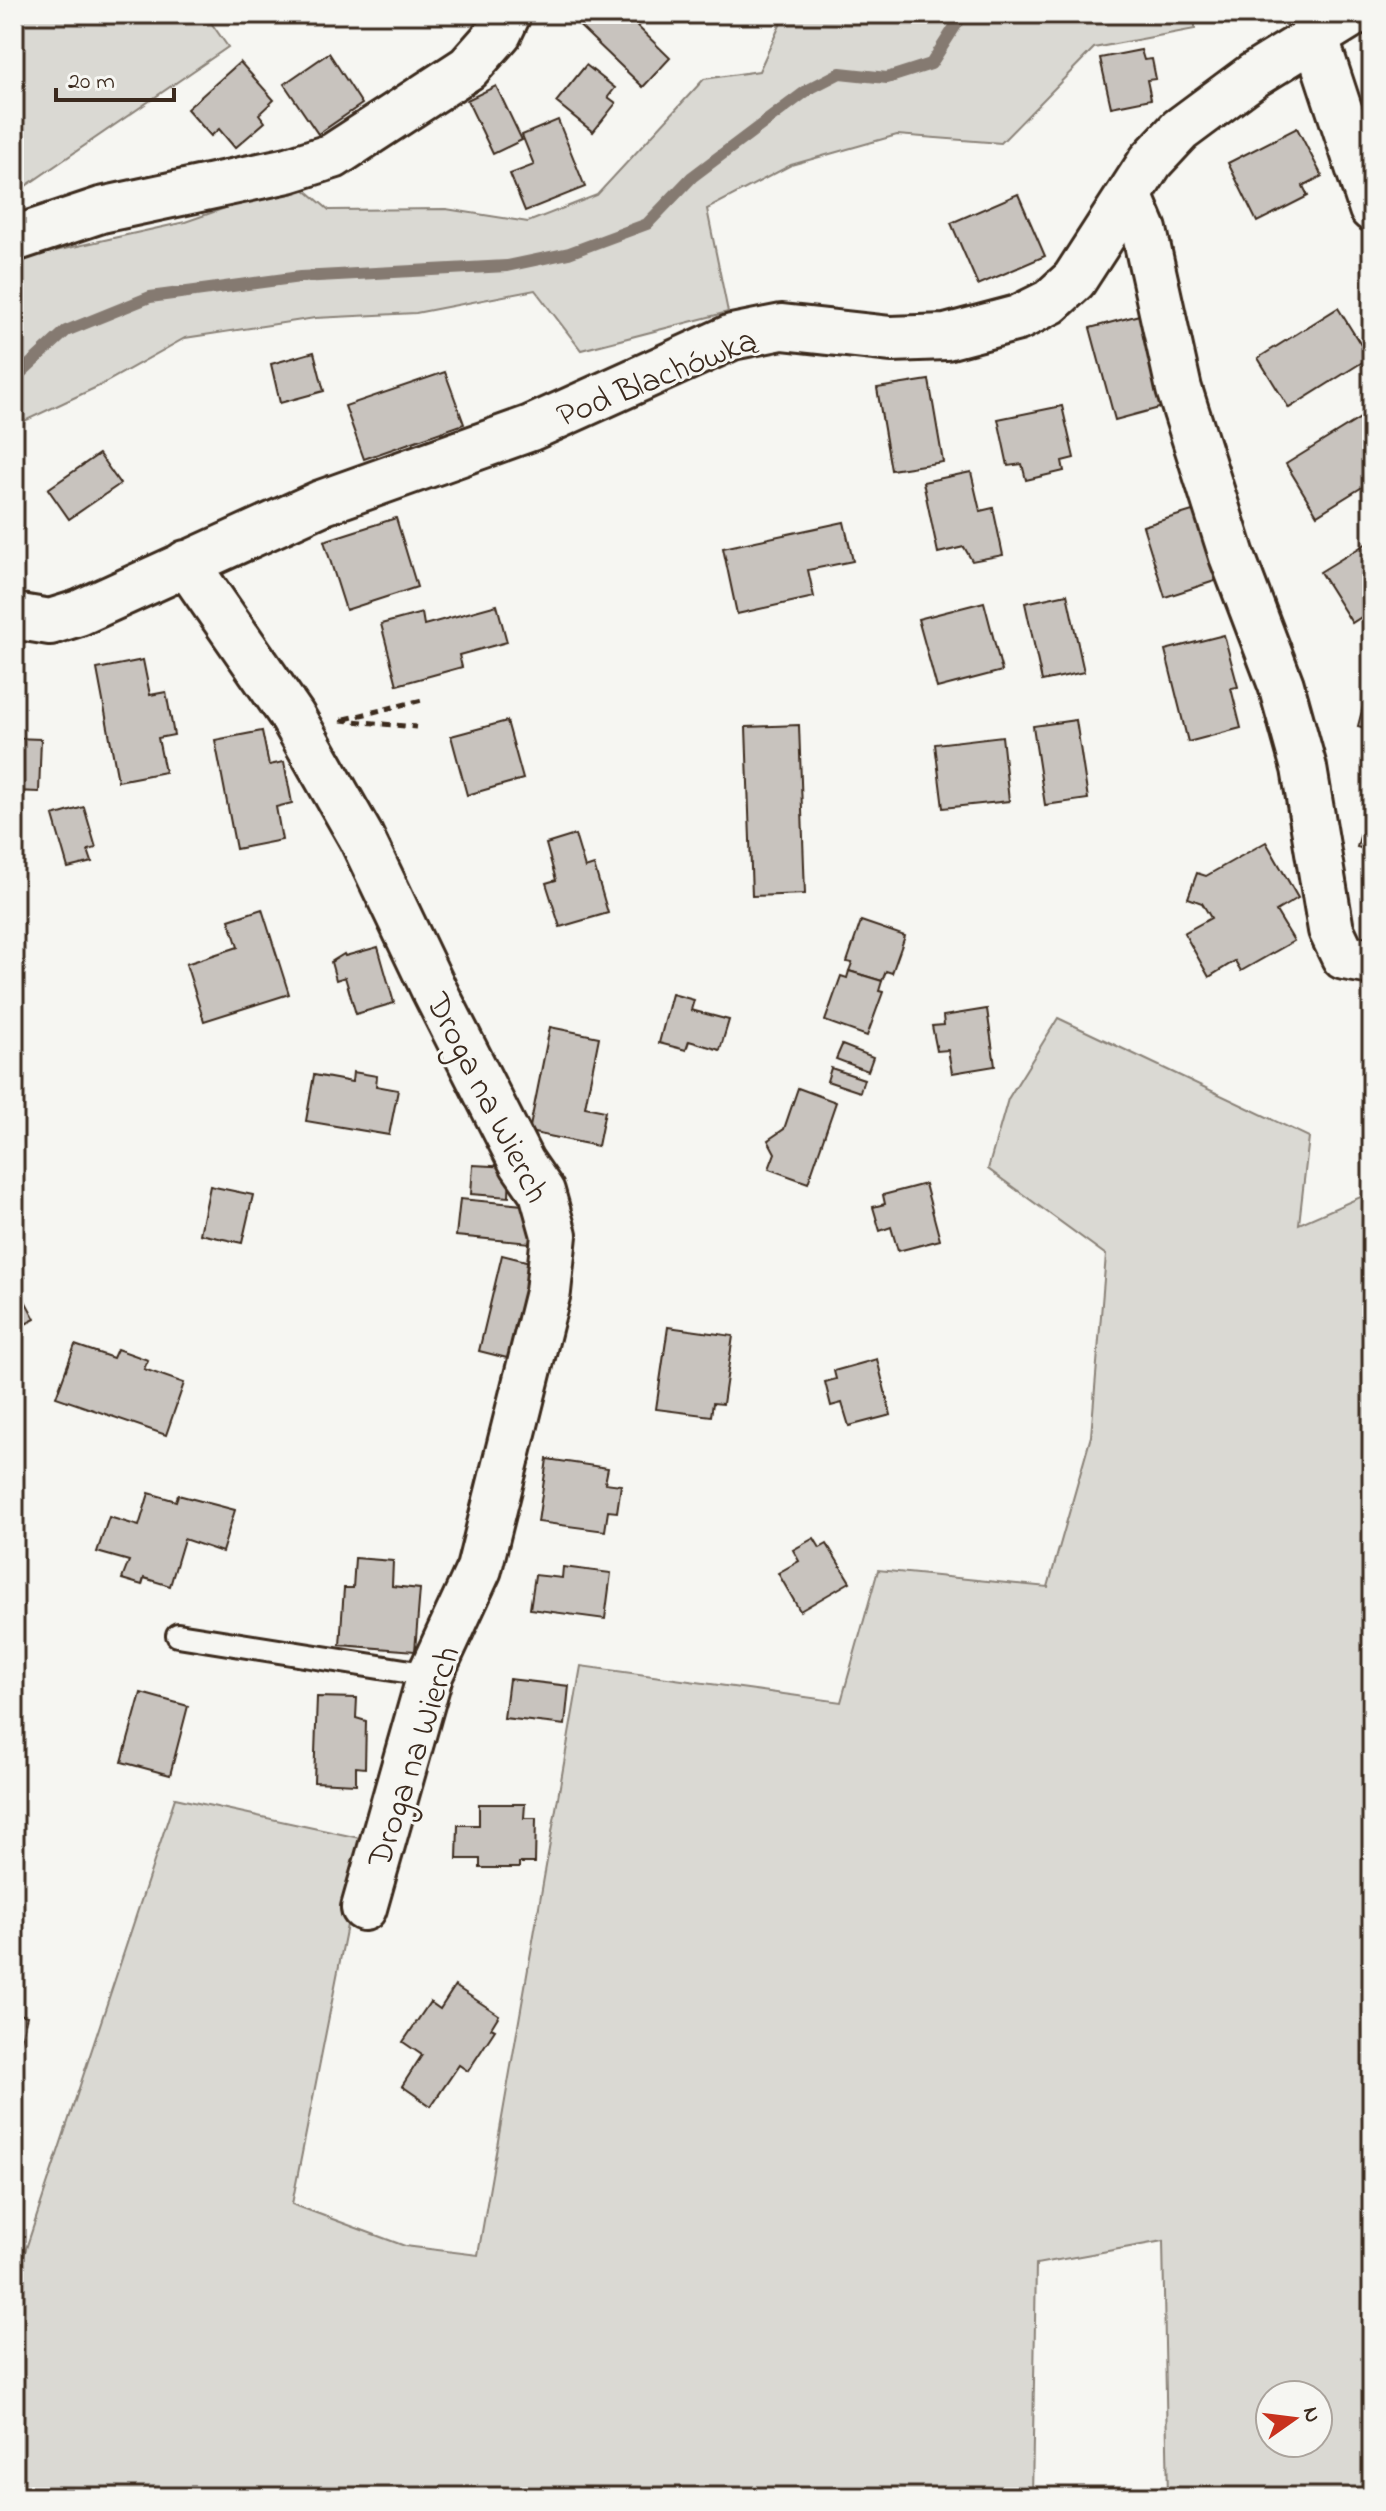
<svg xmlns="http://www.w3.org/2000/svg" width="1386" height="2511" font-family="'Indie Flower',sans-serif">
  <style>
    .green { fill: #dad9d3; stroke: #8a8278; stroke-width: 2; fill-rule: evenodd }
    .lines { fill: none; stroke-linecap: round; stroke-linejoin: round }
    .stream { stroke: #857a71; stroke-width: 12 }
    .building { fill: #c8c3be; stroke: #3b2a1e; stroke-width: 2 }
    .lane-casing { stroke: #3b2a1e; stroke-width: 28 }
    .street-casing { stroke: #3b2a1e; stroke-width: 50 }
    .path { stroke: #3b2a1e; stroke-width: 5; stroke-dasharray: 8 6; stroke-linecap: butt }
    .lane { stroke: #f6f6f2; stroke-width: 22 }
    .street { stroke: #f6f6f2; stroke-width: 44 }
    .labels { text-anchor: middle; stroke-width: 6; stroke-linejoin: round; paint-order: stroke }
    .street-label { font-size: 34px; fill: #3b2a1e; stroke: #f6f6f2 }
  </style>
  <rect width="100%" height="100%" fill="#f6f6f2"/>
  <filter id="ink" filterUnits="userSpaceOnUse"><feTurbulence type="fractalNoise" baseFrequency=".0125" numOctaves="2"/><feDisplacementMap in="SourceGraphic" scale="16" xChannelSelector="R" yChannelSelector="G"/><feConvolveMatrix kernelMatrix="1 2 1 2 8 2 1 2 1" color-interpolation-filters="sRGB"/></filter>
  <g filter="url(#ink)">
    <!-- green -->
    <g class="green">
      <path d="M14 14H205L228 47 14 194Z"/>
      <path d="M785 14H1195V29L1094 48 1001 143 897 135 791 165 707 209 728 312 581 350 535 290 416 313 315 318 185 338 99 386 14 426V218L28 257 185 222 297 183 329 210 446 209 528 222 597 195 704 79 759 71Z"/>
      <path d="M1058 1018 1309 1137 1299 1224 1372 1192V2497H1168L1163 2241 1036 2264 1032 2497H14V2285L175 1798 364 1839 292 2204 405 2246 478 2255 581 1666 841 1702 878 1570 1048 1587 1091 1436 1106 1255 988 1169 1008 1099ZM1270 2395H1318V2443H1270Z"/>
    </g>
    <g class="lines">
      <!-- stream -->
      <path class="stream" d="M14 379 66 331 150 297 300 277 507 266 569 253 647 224 692 177 809 89 840 73 887 78 931 64 963 14"/>
    </g>
    <!-- building -->
    <g class="building">
      <path d="M567 14H625L670 58 643 87Z"/>
      <path d="M1141 50 1144 60 1152 59 1156 79 1147 80 1151 99 1111 107 1100 58Z"/>
      <path d="M329 53 362 104 318 134 284 84Z"/>
      <path d="M240 62 274 100 259 114 265 122 235 148 219 129 211 136 187 109Z"/>
      <path d="M586 65 615 88 608 97 616 103 593 132 556 102Z"/>
      <path d="M496 86 522 140 493 154 467 100Z"/>
      <path d="M558 120 585 187 525 211 510 174 534 165 522 135Z"/>
      <path d="M1297 128 1322 176 1303 186 1308 196 1257 222 1228 163Z"/>
      <path d="M1018 194 1045 256 978 285 951 223Z"/>
      <path d="M1338 308 1369 358 1289 408 1258 358Z"/>
      <path d="M1143 314 1174 404 1115 420 1090 328Z"/>
      <path d="M314 352 324 391 280 403 271 364Z"/>
      <path d="M445 372 464 424 364 459 345 406Z"/>
      <path d="M929 380 943 462 891 470 877 388Z"/>
      <path d="M1062 406 1074 458 1062 461 1064 471 1026 480 1022 464 1008 466 998 419Z"/>
      <path d="M1367 414 1372 423V481L1317 515 1286 464Z"/>
      <path d="M99 454 120 484 69 519 48 489Z"/>
      <path d="M971 472 980 511 993 508 1003 555 972 561 964 547 938 553 923 482Z"/>
      <path d="M1199 509 1221 579 1165 597 1143 526Z"/>
      <path d="M396 518 417 587 346 610 324 541Z"/>
      <path d="M844 522 853 561 808 570 814 597 737 614 723 548Z"/>
      <path d="M1372 540V610L1352 623 1320 572Z"/>
      <path d="M1067 594 1084 672 1042 681 1025 603Z"/>
      <path d="M984 602 1002 671 937 688 918 619Z"/>
      <path d="M497 605 507 642 459 655 462 667 397 685 381 624 422 613 424 625Z"/>
      <path d="M1224 635 1238 687 1231 688 1241 728 1188 742 1165 650Z"/>
      <path d="M143 660 150 695 166 692 174 735 158 738 165 772 118 781 97 669Z"/>
      <path d="M1372 672V730L1358 726Z"/>
      <path d="M1076 720 1088 799 1045 805 1033 726Z"/>
      <path d="M507 721 523 779 467 795 451 736Z"/>
      <path d="M799 725 805 894 752 896 746 727Z"/>
      <path d="M262 731 269 765 284 762 292 803 276 807 282 840 236 849 215 740Z"/>
      <path d="M1002 736 1009 801 943 808 935 744Z"/>
      <path d="M14 738 41 739 39 792 14 791Z"/>
      <path d="M1372 793V851L1357 847Z"/>
      <path d="M84 807 96 848 88 850 92 862 68 868 53 816Z"/>
      <path d="M575 835 585 868 594 865 608 913 560 927 546 883 556 880 546 844Z"/>
      <path d="M1266 842 1298 898 1276 911 1294 941 1241 971 1235 961 1209 977 1184 933 1211 918 1202 903 1188 898 1197 873 1206 876Z"/>
      <path d="M262 909 289 994 204 1021 186 964 238 947 229 920Z"/>
      <path d="M861 921 905 936 892 973 886 971 882 981 849 971 852 963 847 962Z"/>
      <path d="M378 947 394 1003 356 1014 345 977 336 980 331 962 344 954 345 956Z"/>
      <path d="M849 971 882 981 879 991 883 992 867 1036 825 1021 841 976 847 978Z"/>
      <path d="M672 994 694 1000 691 1010 729 1020 720 1050 689 1041 686 1050 659 1043Z"/>
      <path d="M987 1009 995 1066 952 1073 948 1050 937 1051 932 1026 944 1025 943 1016Z"/>
      <path d="M550 1027 599 1037 585 1107 605 1111 598 1146 529 1132Z"/>
      <path d="M842 1045 873 1057 868 1071 836 1059Z"/>
      <path d="M831 1068 864 1079 860 1092 827 1081Z"/>
      <path d="M353 1072 377 1076 376 1086 398 1090 389 1135 306 1121 314 1075 352 1082Z"/>
      <path d="M798 1088 836 1102 808 1183 769 1169 775 1153 768 1140 784 1129Z"/>
      <path d="M473 1165 510 1167 509 1197 471 1194Z"/>
      <path d="M925 1184 940 1240 898 1251 891 1227 880 1231 873 1207 885 1204 883 1195Z"/>
      <path d="M210 1186 253 1195 242 1243 200 1234Z"/>
      <path d="M460 1199 534 1206 530 1243 456 1236Z"/>
      <path d="M502 1255 538 1264 515 1360 479 1351Z"/>
      <path d="M14 1257 25 1277 15 1282 35 1319 14 1330Z"/>
      <path d="M668 1327 733 1336 723 1404 713 1403 711 1416 656 1409Z"/>
      <path d="M75 1345 113 1358 117 1349 148 1360 144 1369 184 1383 166 1435 56 1397Z"/>
      <path d="M877 1359 891 1415 849 1426 842 1403 831 1406 825 1382 836 1379 834 1371Z"/>
      <path d="M547 1459 608 1468 605 1483 621 1485 617 1512 608 1511 605 1531 538 1522Z"/>
      <path d="M149 1493 176 1501 178 1495 235 1510 222 1552 184 1539 170 1586 144 1578 142 1585 122 1579 129 1561 97 1552 109 1517 139 1526Z"/>
      <path d="M814 1538 820 1548 827 1544 850 1582 800 1611 778 1573 799 1561 793 1550Z"/>
      <path d="M355 1558 393 1561 392 1586 420 1589 415 1651 340 1645 344 1588H353Z"/>
      <path d="M563 1567 611 1573 605 1619 530 1609 535 1575 562 1578Z"/>
      <path d="M509 1679 569 1686 565 1725 504 1718Z"/>
      <path d="M141 1693 188 1706 170 1775 122 1762Z"/>
      <path d="M317 1697 357 1698 356 1718 366 1721 365 1768 356 1767V1784L314 1782Z"/>
      <path d="M479 1804H525L524 1818H536L535 1863H519V1868H480V1859H457L458 1825H479Z"/>
      <path d="M455 1986 499 2015 491 2028 495 2030 468 2071 459 2065 431 2106 402 2086 422 2055 403 2042 430 2002 440 2009Z"/>
      <path d="M14 2013 27 2016 14 2068Z"/>
    </g>
    <g class="lines">
      <!-- lane casing -->
      <g class="lane-casing">
        <path id="lane" d="M178 1635 430 1675"/>
      </g>
      <!-- street casing -->
      <g class="street-casing">
        <g id="street">
          <path d="M1315 36 1372 209"/>
          <path d="M1130 197 1144 230 1179 389 1232 556 1281 685 1304 768 1331 930 1344 957 1372 962"/>
          <path d="M14 239 101 210 288 170 333 156 468 68 499 33 508 14"/>
          <path d="M186 563 292 716 361 837 434 990 522 1163 542 1192 554 1235 548 1292 479 1569 430 1675 364 1908"/>
          <path d="M14 616 50 622 79 613 321 503 531 428 732 337 782 327 891 339 946 337 1018 318 1050 302 1074 280 1151 161 1180 130 1254 75 1353 14"/>
        </g>
      </g>
      <!-- path -->
      <g class="path">
        <path d="M345 719 422 700"/>
        <path d="M341 720 416 727"/>
      </g>
      <!-- lane -->
      <use href="#lane" class="lane"/>
      <!-- street -->
      <use href="#street" class="street"/>
    </g>
  </g>
  <g class="labels">
    <!-- street labels -->
    <g class="street-label">
      <text transform="translate(656 376) rotate(-22)" y="12">Pod Blachówką</text>
      <text transform="translate(489 1097) rotate(63)" y="12">Droga na Wierch</text>
      <text transform="translate(412 1756) rotate(-72)" y="12">Droga na Wierch</text>
    </g>
  </g>
  <!-- margin -->
  <rect width="1386" height="2511" fill="none" stroke="#f6f6f2" stroke-width="48"/>
  <rect x="24" y="24" width="1338" height="2463" fill="none" stroke="#3b2a1e" stroke-width="3" filter="url(#ink)"/>
  <!-- north arrow -->
  <g transform="translate(1294 2419) rotate(76)"><circle r="38" fill="#f6f6f2" stroke="#aba49d" stroke-width="2"/>
  <path d="M0-6L14 30L0 20L-14 30Z" fill="#c8321e"/>
  <text y="-12" font-size="22" font-weight="bold" text-anchor="middle" fill="#3b2a1e">N</text>
  </g>
  <!-- scale -->
  <path d="M56 88v12h118v-12" fill="none" stroke="#3b2a1e" stroke-width="4"/>
  <text x="68" y="88" font-size="24" fill="#3b2a1e" stroke="#f6f6f2" stroke-width="6" paint-order="stroke">20 m</text>
</svg>
